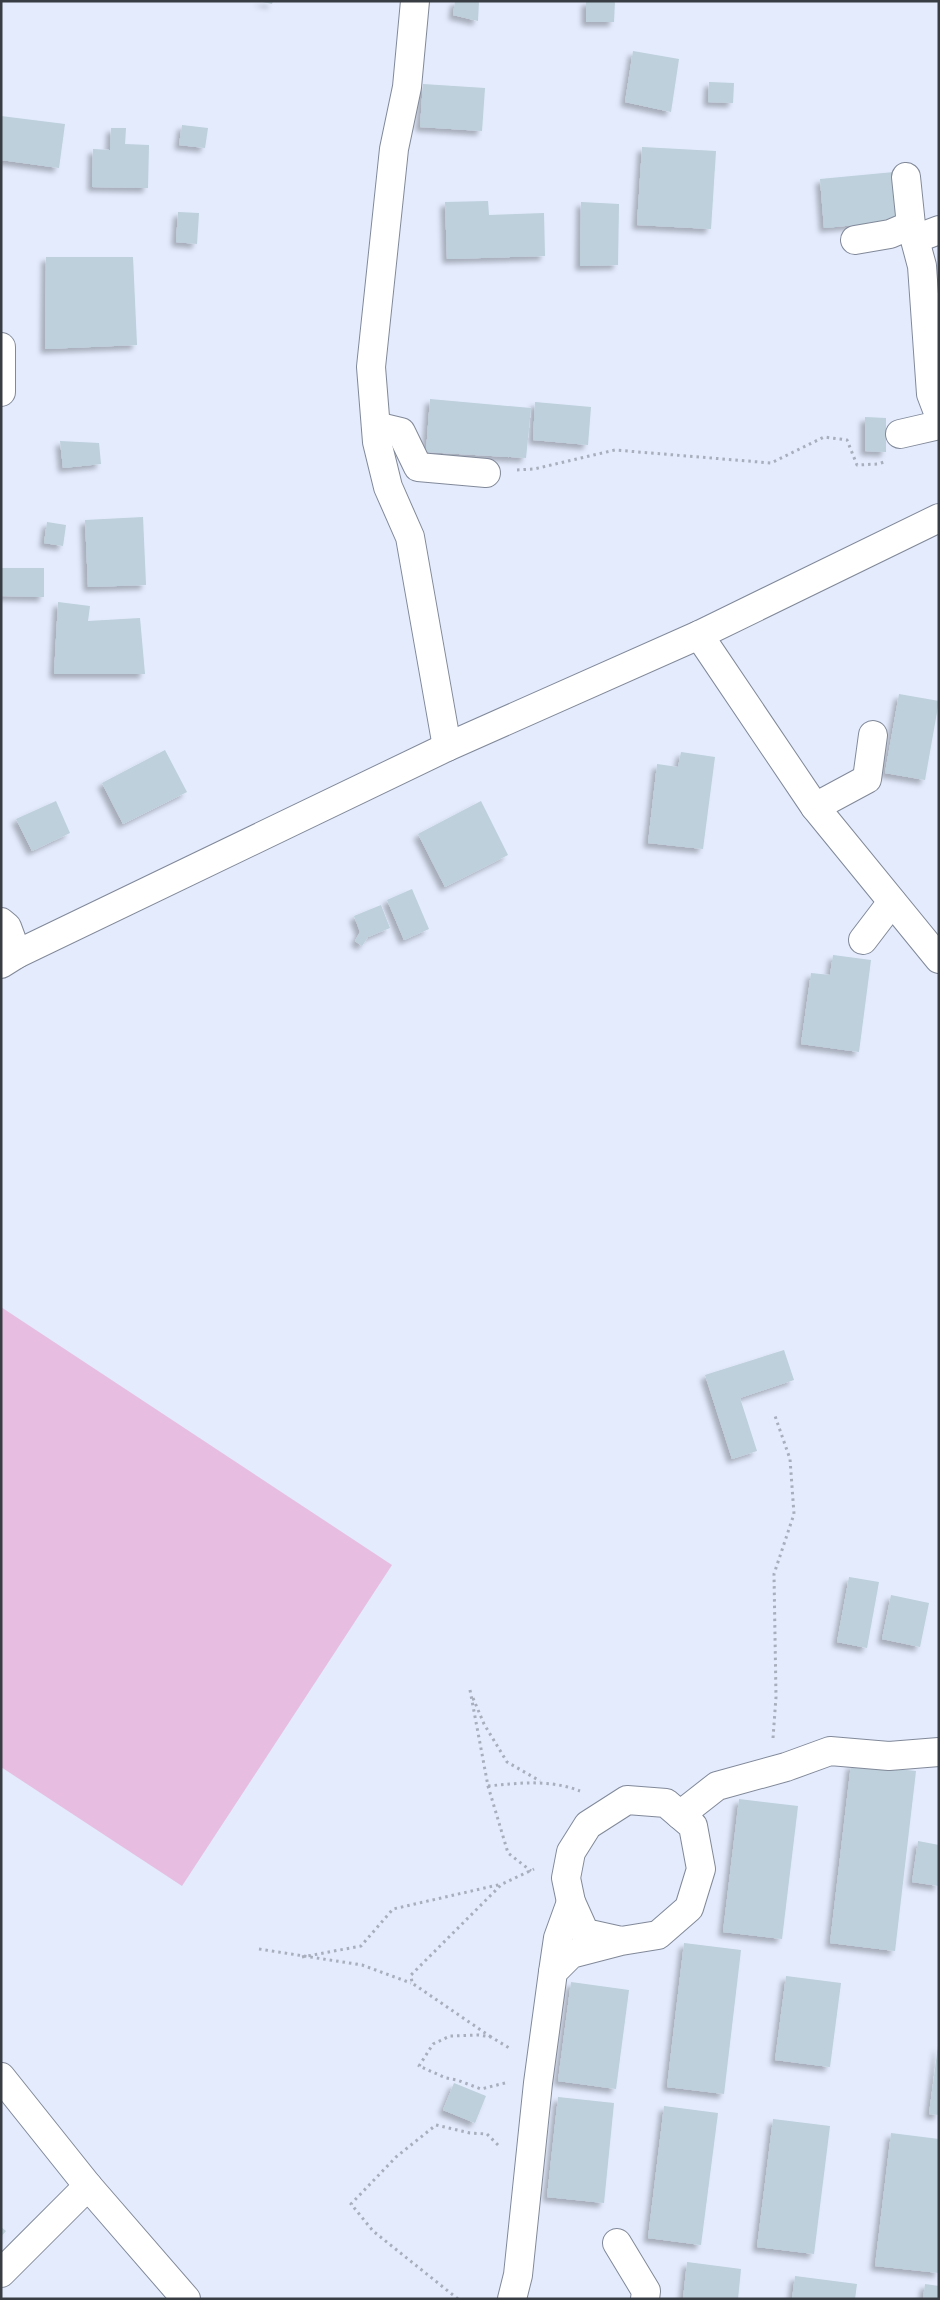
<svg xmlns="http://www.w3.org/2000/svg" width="940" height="2300" font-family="Quicksand,sans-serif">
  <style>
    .green { fill: #e7bee2 }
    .building { fill: #bdd0db; filter: url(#shadow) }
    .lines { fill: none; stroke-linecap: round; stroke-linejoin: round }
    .minor-casing { stroke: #818999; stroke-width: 30 }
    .path { stroke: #a8aebc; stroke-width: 3; stroke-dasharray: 2.5 4; stroke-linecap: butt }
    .minor { stroke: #fff; stroke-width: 28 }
  </style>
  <defs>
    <filter id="shadow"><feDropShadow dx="-4.5" dy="4.5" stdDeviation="2.5" flood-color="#0004"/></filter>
  </defs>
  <rect width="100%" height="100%" fill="#e3ebfd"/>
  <!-- green -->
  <path class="green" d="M1 1307 392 1565 182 1886 1 1767Z"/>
  <!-- building -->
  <g class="building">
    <path d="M257 1H273L272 4Z"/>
    <path d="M455 1H479L478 21 453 15Z"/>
    <path d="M586 1H615L614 22H586Z"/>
    <path d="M633 51 679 59 671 112 625 102Z"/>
    <path d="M709 82 734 83 733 103 708 102Z"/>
    <path d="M423 84 485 88 482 131 420 127Z"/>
    <path d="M1 116 65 124 59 168 1 160Z"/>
    <path d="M182 125 208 128 205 148 179 145Z"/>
    <path d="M111 128H126L125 144 149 145 148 188 92 187 93 149 110 150Z"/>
    <path d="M642 147 716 151 711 229 637 225Z"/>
    <path d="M894 172 898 221 824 228 820 179Z"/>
    <path d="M488 201 489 215 544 213 545 256 447 259 445 202Z"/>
    <path d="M581 202 619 204 618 265 580 266Z"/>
    <path d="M178 212 199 213 197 244 176 242Z"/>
    <path d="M46 257H133L137 345 45 349Z"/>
    <path d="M430 399 531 408 526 458 426 452Z"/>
    <path d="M535 402 591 407 588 445 533 440Z"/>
    <path d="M865 417 886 418V452L865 451Z"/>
    <path d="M60 441 99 443 101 464 63 468Z"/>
    <path d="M143 517 146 585 88 587 85 520Z"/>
    <path d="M47 522 66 525 63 546 44 543Z"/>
    <path d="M1 568H44V597L1 596Z"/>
    <path d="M58 602 90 606 88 621 140 618 145 674H54Z"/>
    <path d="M899 694 939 701 925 780 885 773Z"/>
    <path d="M165 750 187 792 123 824 102 783Z"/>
    <path d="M681 752 715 757 703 849 648 843 657 764 678 767Z"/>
    <path d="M56 801 70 833 32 851 16 819Z"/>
    <path d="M481 801 508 855 445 887 418 834Z"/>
    <path d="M412 889 429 929 404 940 387 900Z"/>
    <path d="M381 905 390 928 368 937 362 946 355 941 360 932 354 916Z"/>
    <path d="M833 955 871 960 859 1052 801 1044 811 973 830 975Z"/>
    <path d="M784 1350 794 1380 740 1398 757 1451 732 1459 705 1375Z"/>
    <path d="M849 1577 879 1582 867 1648 837 1642Z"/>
    <path d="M891 1595 929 1603 920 1647 882 1639Z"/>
    <path d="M851 1764 916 1771 895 1951 830 1943Z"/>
    <path d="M739 1799 798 1806 782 1939 723 1932Z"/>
    <path d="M918 1841 939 1845V1886L912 1882Z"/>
    <path d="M684 1943 741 1950 724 2094 667 2087Z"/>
    <path d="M786 1976 841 1983 830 2067 775 2060Z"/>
    <path d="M571 1982 629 1990 616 2089 558 2081Z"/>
    <path d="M938 2046 939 2047V2115L929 2114Z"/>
    <path d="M454 2083 486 2096 475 2123 443 2110Z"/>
    <path d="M558 2097 614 2103 604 2203 547 2197Z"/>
    <path d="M664 2106 718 2113 701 2245 648 2238Z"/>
    <path d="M773 2119 830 2126 814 2254 757 2247Z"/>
    <path d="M891 2133 939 2139V2273L875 2266Z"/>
    <path d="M1 2227 6 2231 1 2237Z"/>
    <path d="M687 2262 741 2269 738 2299H683Z"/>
    <path d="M795 2276 857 2284 855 2299H792Z"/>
    <path d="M925 2284 939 2286V2299H923Z"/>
  </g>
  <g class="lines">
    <!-- minor casing -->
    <g class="minor-casing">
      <g id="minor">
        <path d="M415 1 407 87 394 149 371 367 377 442 388 487 410 537 447 747"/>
        <path d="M906 177 911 225 922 266 931 394 939 415"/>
        <path d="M915 239 939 230"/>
        <path d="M855 240 890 234 911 225"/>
        <path d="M1 347V392"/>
        <path d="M376 426 401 432 418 467 486 473"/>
        <path d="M900 434 939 425"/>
        <path d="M699 635 815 807 939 959"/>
        <path d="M815 807 867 779 873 735"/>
        <path d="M1 922 7 927 17 954"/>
        <path d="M863 940 892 902"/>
        <path d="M1 964 17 954 447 747 699 635 939 518"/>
        <path d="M680 1815 717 1786 786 1767 830 1751 889 1756 939 1752"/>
        <path d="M553 1972 558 1938 571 1902"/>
        <path d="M1 2077 88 2186 186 2299"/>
        <path d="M617 2243 646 2291 645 2299"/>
        <path d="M1 2273 88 2186"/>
        <path d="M512 2299 518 2275 538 2083 553 1972 571 1954 621 1941 658 1935 689 1908 701 1869 693 1826 666 1803 627 1800 588 1825 571 1852 566 1878 571 1902 585 1933 621 1941"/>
      </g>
    </g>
    <!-- path -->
    <g class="path">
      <path d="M517 470 534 469 615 450 771 463 824 437 847 440 857 465 878 464 884 462"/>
      <path d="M470 1690 488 1786 508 1853 531 1871"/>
      <path d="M473 1698 484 1724 507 1762 540 1781"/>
      <path d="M773 1738 776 1697 774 1574 794 1514 790 1459 774 1413"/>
      <path d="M488 1786C520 1783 549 1779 580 1791"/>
      <path d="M259 1949 362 1965 411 1983"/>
      <path d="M302 1957 361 1946 393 1909 502 1884"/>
      <path d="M491 2037 412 1983 411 1975 502 1884 534 1869"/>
      <path d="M505 2083 481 2089 457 2080 446 2078 419 2066 433 2044 450 2036 479 2035 491 2037 511 2049"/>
      <path d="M458 2299 373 2231 351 2204 396 2157 436 2125 470 2133 487 2134 499 2146"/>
    </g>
    <!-- minor -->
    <use href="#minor" class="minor"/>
  </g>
  <!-- border -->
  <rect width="940" height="2300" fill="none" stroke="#383c43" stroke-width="5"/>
</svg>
